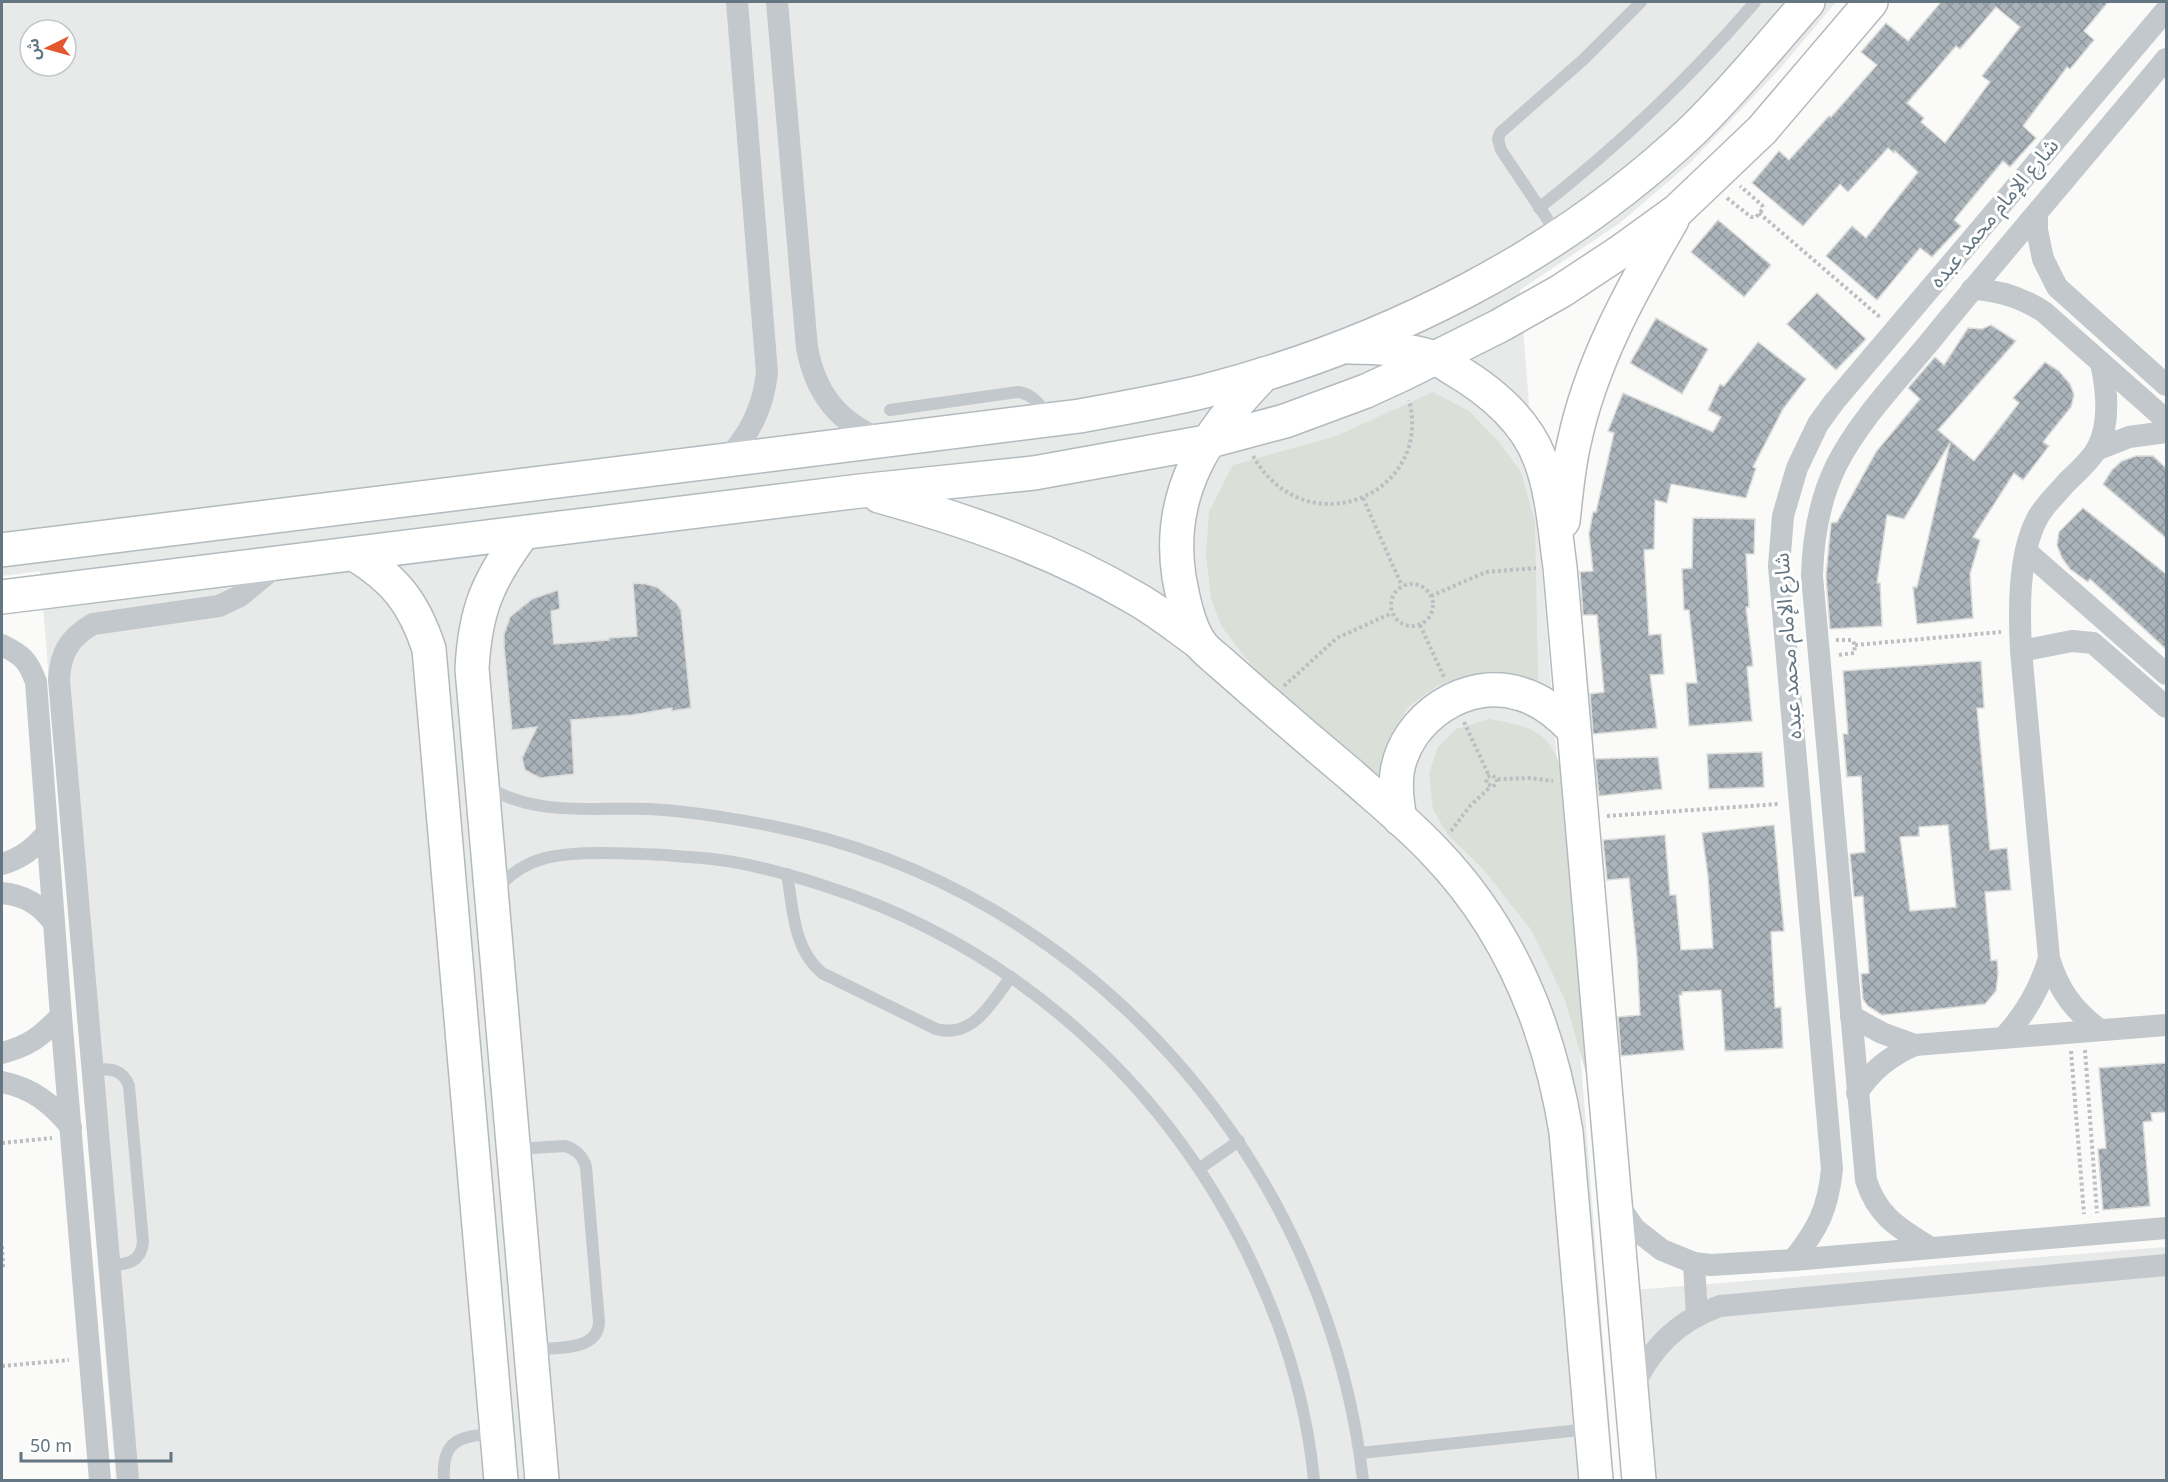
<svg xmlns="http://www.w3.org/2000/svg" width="2168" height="1482" font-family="'Noto Sans','Noto Sans Arabic',sans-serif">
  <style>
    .built { fill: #e8e9e9; fill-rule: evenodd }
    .park { fill: #dadfd7 }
    .building { fill: url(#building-cross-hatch); stroke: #dcdcda; stroke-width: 1.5; fill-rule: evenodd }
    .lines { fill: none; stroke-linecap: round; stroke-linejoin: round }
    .secondary-casing { stroke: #b3babf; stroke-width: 36 }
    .path { stroke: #bbbfc2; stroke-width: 4; stroke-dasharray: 3 3; stroke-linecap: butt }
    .lane { stroke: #c3c8cc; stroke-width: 12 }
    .street { stroke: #c3c8cc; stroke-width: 22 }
    .secondary { stroke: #fff; stroke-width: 33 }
    .labels { text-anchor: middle; stroke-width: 6; stroke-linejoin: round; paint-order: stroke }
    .street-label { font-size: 21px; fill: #657683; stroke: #fff }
  </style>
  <defs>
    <pattern id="building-cross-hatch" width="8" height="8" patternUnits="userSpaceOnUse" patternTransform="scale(1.5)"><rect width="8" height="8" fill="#aab3b9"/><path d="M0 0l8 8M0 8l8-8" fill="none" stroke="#8e969c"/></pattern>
  </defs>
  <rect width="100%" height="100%" fill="#fafaf8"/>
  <!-- built -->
  <g class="built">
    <path d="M2 2H1836L1776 73 1689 164 1620 223 1520 290 1614 1480H116L40 571 2 576ZM30 30H66V66H30Z"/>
    <path d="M2166 1247V1480H1624L1608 1292Z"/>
  </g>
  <!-- park -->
  <g class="park">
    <path d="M1433 392 1469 411 1499 442 1521 472 1535 522 1538 681 1500 671 1466 675 1437 686 1408 707 1390 738 1384 779 1287 704 1244 656 1222 627 1211 599 1206 555 1209 512 1233 465 1336 436Z"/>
    <path d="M1489 719C1537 728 1550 731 1565 780L1593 1080H1588L1565 1000 1532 931 1484 870 1447 834 1433 809 1429 773 1438 747 1456 729Z"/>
  </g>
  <!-- building -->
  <g class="building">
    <path d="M1941 2H2108L2084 31 2094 40 2070 69 2067 67 2023 126 2036 138 2010 167 2003 161 1954 220 1961 226 1932 257 1920 248 1877 300 1826 256 1852 226 1866 238 1918 172 1895 151 1894 153 1888 148 1848 192 1840 184 1803 226 1752 183 1779 151 1789 160 1829 116 1831 117 1877 65 1861 52 1886 23 1908 41ZM1996 7 2020 27 1982 76 1990 82 1945 143 1921 122 1924 118 1907 103 1956 46 1960 49Z"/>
    <path d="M1718 220 1771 265 1744 297 1691 252Z"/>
    <path d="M1817 293 1866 339 1836 370 1787 324Z"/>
    <path d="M1656 318 1708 349 1682 394 1630 363Z"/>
    <path d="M1991 325 2016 341 1938 430 1974 461 2019 403 2013 398 2045 362 2059 371 2070 384 2074 395 2071 407 2043 442 2049 446 2023 480 2014 473 1973 537 1980 540 1970 574 1973 618 1917 624 1913 587H1917L1950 443 1904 519 1887 515 1877 583H1880L1882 626 1830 629 1826 576 1831 523 1837 522 1876 452 1920 399 1908 388 1935 357 1944 365 1968 328 1982 329Z"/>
    <path d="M1758 342 1806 379 1783 409 1753 467 1756 468 1746 498 1671 484 1667 503 1655 500 1654 549 1644 550 1649 635 1661 634 1664 674 1650 675 1657 728 1593 734 1590 694 1604 692 1597 615H1583L1580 572 1593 571 1589 534 1593 512H1596L1614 433 1608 431 1623 393 1713 432 1721 417 1708 410 1720 384 1724 386Z"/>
    <path d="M2136 456H2153L2166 468V538L2103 484 2112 470 2122 461Z"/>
    <path d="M2083 508 2166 574V649L2090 579 2088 582 2070 569 2062 558 2057 545 2059 532Z"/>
    <path d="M1693 518 1755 519 1754 554H1746L1749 607H1746L1753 666 1747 667 1752 721 1689 726 1686 683H1697L1689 610H1684L1682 569 1692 568Z"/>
    <path d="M633 583 646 584 657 587 677 604 681 610 691 708 672 711V708L633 715 571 720 574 774 540 778 525 770 522 758 537 727 512 730 504 647V634L510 617 532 599 558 590 560 609 551 611 554 644 609 640V638L637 636Z"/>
    <path d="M1981 661 1984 708H1977L1990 850 2007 848 2011 890 1985 892 1991 961 1997 960 1998 974 1996 991 1985 1004 1882 1015 1868 1006 1863 999 1861 974 1869 973 1863 896 1854 897 1850 854 1865 852 1861 776 1847 777 1843 734H1848L1843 671ZM1948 825 1956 907 1910 911 1900 837 1919 836V827Z"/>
    <path d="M1762 752 1764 787 1709 789 1707 754Z"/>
    <path d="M1658 757 1662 789 1599 796 1595 759Z"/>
    <path d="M1774 825 1784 931 1771 932 1775 1008 1781 1007 1783 1048 1725 1051 1721 990 1682 992V995H1679L1684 1050 1621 1056 1618 1017 1640 1015 1637 956 1629 878 1607 880 1603 840 1665 835 1670 895H1676L1681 950 1713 948 1708 876 1702 833Z"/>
    <path d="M2166 1063V1112L2151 1113 2152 1121 2143 1122 2150 1206 2103 1210 2098 1149 2106 1148 2099 1068Z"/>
  </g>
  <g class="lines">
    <!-- secondary casing -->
    <g class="secondary-casing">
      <g id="secondary">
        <path d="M1350 347C1378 347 1406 349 1432 357 1439 359 1446 364 1452 368 1488 389 1525 419 1540 459 1553 493 1555 532 1560 567L1639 1480"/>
        <path d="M1264 374C1207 432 1166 492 1179 577 1183 598 1188 625 1200 643 1205 650 1213 656 1220 662 1263 700 1307 738 1351 775 1379 800 1409 824 1435 852 1510 930 1549 1026 1566 1132L1596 1480"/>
        <path d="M879 496C969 521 1055 551 1135 598 1158 611 1179 628 1200 643"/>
        <path d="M1563 521C1566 495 1568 468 1574 443 1591 362 1631 291 1672 220"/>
        <path d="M523 533C488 580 475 610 472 669L542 1480"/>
        <path d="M2 550 1080 416C1122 408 1164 401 1205 391 1384 345 1558 258 1693 130 1734 90 1770 45 1808 2"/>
        <path d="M354 554C395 579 414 603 429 649L501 1480"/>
        <path d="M2 597 860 491 1034 473 1206 442 1285 421 1366 391 1405 373 1499 326 1561 291 1620 252 1678 210 1762 130 1871 2"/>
        <path d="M1400 819C1397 803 1395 789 1397 773 1405 718 1467 676 1521 694 1542 700 1558 713 1573 729"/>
      </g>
    </g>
    <!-- path -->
    <g class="path">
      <path d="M1727 198 1751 217H1756L1763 209 1762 205 1740 186"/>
      <path d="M1759 213 1881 318"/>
      <path d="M1253 456C1306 549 1434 494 1409 400"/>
      <path d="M1363 498 1402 586"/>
      <circle cx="1412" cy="605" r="21"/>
      <path d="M1431 596 1486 572 1536 568"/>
      <path d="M1420 625 1444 677"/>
      <path d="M1836 640H1852L1855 645 1854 653 1838 655"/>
      <path d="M1855 645 2001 632"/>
      <path d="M1284 686 1337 638 1392 613"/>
      <path d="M1464 722 1489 776"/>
      <path d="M1497 779V782L1493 787 1486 783 1487 777 1492 775 1497 779 1531 778 1553 781"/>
      <path d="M1607 816 1779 804"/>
      <path d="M1451 831 1470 806 1490 787"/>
      <path d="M2085 1050 2097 1213"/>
      <path d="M2071 1051 2084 1214"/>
      <path d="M2 1143 52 1138"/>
      <path d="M2 1246 3 1266 2 1269"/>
      <path d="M2 1366 69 1360"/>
    </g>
    <!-- lane -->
    <g class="lane">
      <path d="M1539 208C1618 146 1690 78 1755 2"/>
      <path d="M1558 235 1501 150 1498 139 1500 133 1584 59 1641 2"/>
      <path d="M890 410 1018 392C1033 394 1040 405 1049 416"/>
      <path d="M486 786C535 817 593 807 649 809 690 811 731 818 772 826 1089 888 1327 1163 1363 1480"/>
      <path d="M787 874C793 908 793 949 822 973L936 1029C974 1039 991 1002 1011 977"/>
      <path d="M496 890C525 855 560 853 602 853 623 853 644 854 665 855 681 857 696 857 712 859 750 863 788 874 825 886 1019 948 1173 1089 1257 1274 1287 1339 1307 1409 1314 1480"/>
      <path d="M93 1069C109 1069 123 1068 129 1086L143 1242C141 1263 127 1264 110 1266"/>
      <path d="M515 1149 565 1146C577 1150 583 1156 586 1167L599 1322C598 1352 555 1347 532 1350"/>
      <path d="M1200 1168 1239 1141"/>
      <path d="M1360 1453 1590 1429"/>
      <path d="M444 1480C441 1438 461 1437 496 1433"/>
    </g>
    <!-- street -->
    <g class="street">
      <path d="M777 2 807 348C816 395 839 423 884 441"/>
      <path d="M2037 214V230L2043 259 2057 287 2166 385"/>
      <path d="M1972 289C1999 290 2021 297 2044 312L2166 420"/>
      <path d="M2096 450 2129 437 2166 432"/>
      <path d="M726 460C750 434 763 408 767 373L737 2"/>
      <path d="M2026 551 2166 674"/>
      <path d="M2 645C22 655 28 660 36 682L61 1016 100 1480"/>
      <path d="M2021 651 2072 641 2093 643 2166 707"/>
      <path d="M2 864C22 858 33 849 47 833"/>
      <path d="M2 893C24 895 40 904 54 923"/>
      <path d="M1851 1016 1882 1033 1915 1045"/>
      <path d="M2100 1030C2073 1010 2058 989 2049 958L2021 651C2019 611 2018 555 2037 519 2044 505 2056 495 2066 483 2076 473 2090 461 2097 449 2111 423 2107 390 2101 363"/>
      <path d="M2003 1038C2026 1014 2040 989 2049 958"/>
      <path d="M2 1053C31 1045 40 1037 61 1016"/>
      <path d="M2 1082C32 1088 51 1103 71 1127"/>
      <path d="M1857 1093C1872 1070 1890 1056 1915 1045L2166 1025"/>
      <path d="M1617 1203 1635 1229 1662 1250 1694 1263 1711 1265 1793 1260 2166 1228"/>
      <path d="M1929 1247C1899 1228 1877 1216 1866 1180L1812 576C1813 537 1819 501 1836 466 1859 420 1900 378 1932 339 2009 244 2089 152 2166 59"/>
      <path d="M1793 1260C1818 1229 1828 1209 1832 1169L1779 566 1783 516 1797 468 1818 424 1834 402 2166 10"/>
      <path d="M1694 1263 1697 1316"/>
      <path d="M1631 1390C1652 1348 1675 1322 1720 1306L2166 1265"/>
      <path d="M128 1480 59 680C60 653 70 637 93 624L219 606 240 596 280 563"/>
    </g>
    <!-- secondary -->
    <use href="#secondary" class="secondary"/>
  </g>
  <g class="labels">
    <!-- street labels -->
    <g class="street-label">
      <text transform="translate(1994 213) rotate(-50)" y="7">شارع الإمام محمد عبده</text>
      <text transform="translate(1788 646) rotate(-94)" y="7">شارع الإمام محمد عبده</text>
    </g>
  </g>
  <!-- border -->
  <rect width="2168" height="1482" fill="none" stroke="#657683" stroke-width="6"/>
  <!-- north arrow -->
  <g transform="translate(48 48) rotate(265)"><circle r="28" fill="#ffffff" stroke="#c1c8cd" stroke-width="1.5"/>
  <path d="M0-4.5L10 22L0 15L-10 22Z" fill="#e4572e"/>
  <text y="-9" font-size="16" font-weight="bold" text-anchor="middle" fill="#657683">ش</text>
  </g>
  <!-- scale -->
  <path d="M21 1452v9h150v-9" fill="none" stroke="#657683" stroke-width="3"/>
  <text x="30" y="1452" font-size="18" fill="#657683" stroke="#ffffff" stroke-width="4.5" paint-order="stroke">50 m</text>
</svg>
